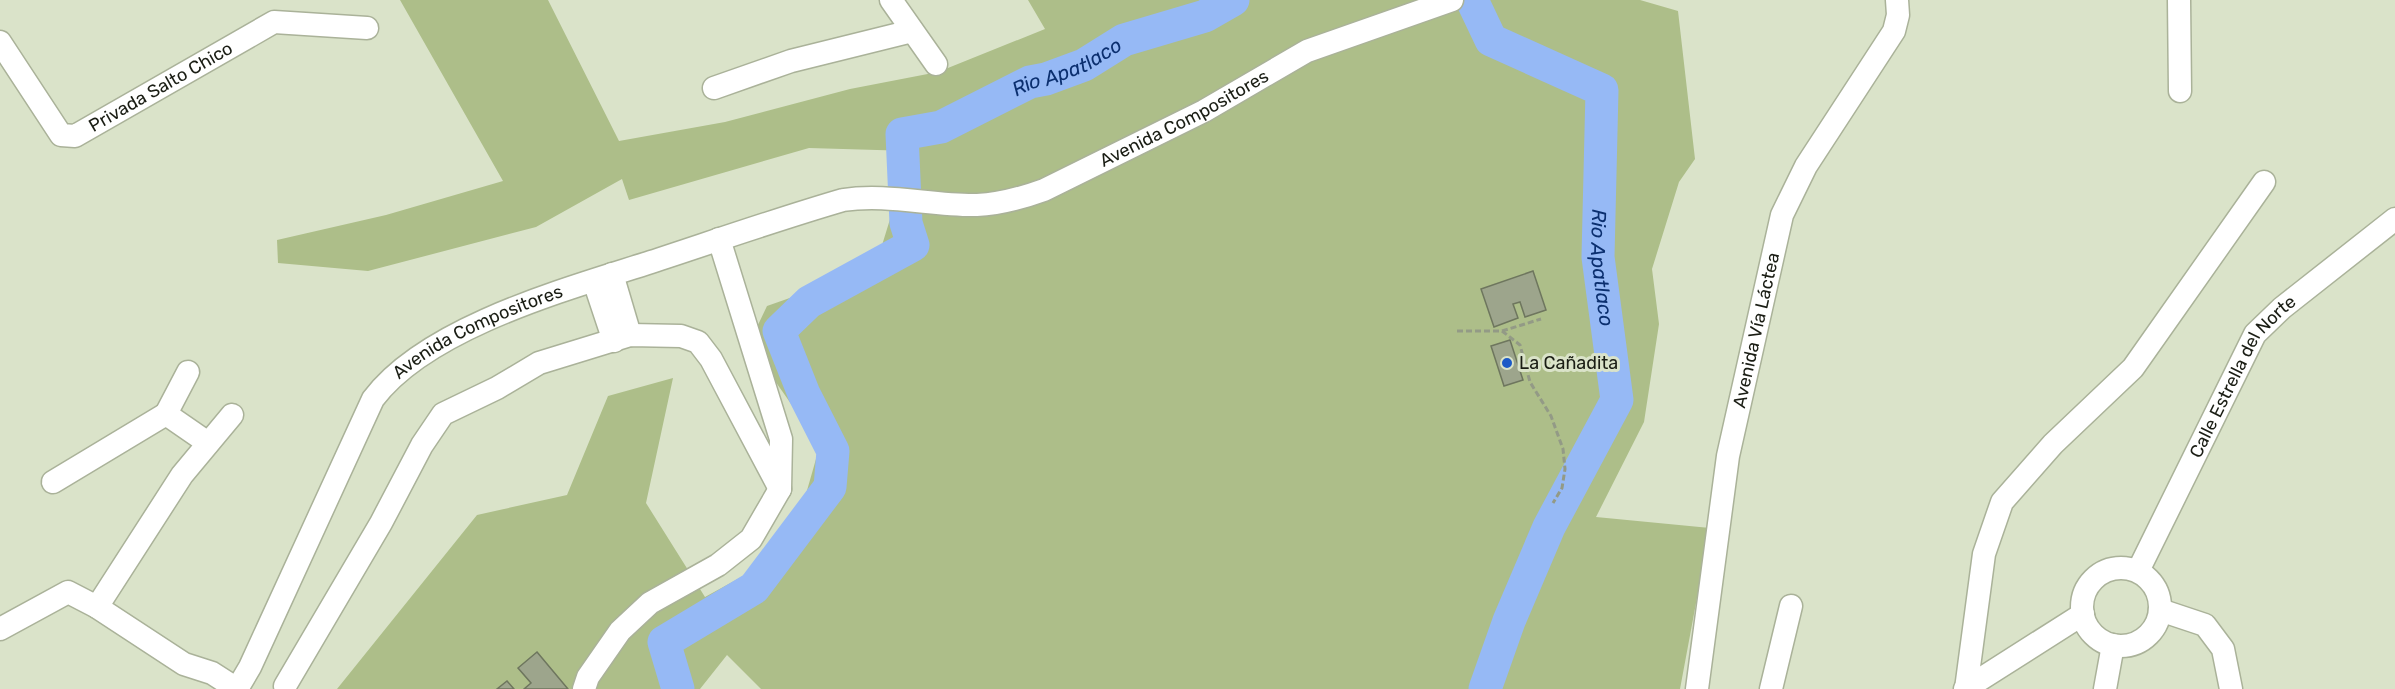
<svg xmlns="http://www.w3.org/2000/svg" width="2395" height="689" font-family="Rubik,sans-serif">
  <style>
    .green { fill: #adbe89 }
    .lines { fill: none; stroke-linecap: round; stroke-linejoin: round }
    .river { stroke: #96b9f5; stroke-width: 33 }
    .building { fill: #9da58c; stroke: #6e765e; stroke-width: 1.5 }
    .minor-casing { stroke: #aab299; stroke-width: 25 }
    .path { stroke: #939a86; stroke-width: 3; stroke-dasharray: 6 3; stroke-linecap: butt }
    .minor { stroke: #fff; stroke-width: 22 }
    .poi-dot { fill: #1d5ac6; stroke: #dae3c9; stroke-width: 2 }
    .labels { text-anchor: middle; stroke-width: 6; stroke-linejoin: round; paint-order: stroke }
    .street-label { font-size: 18px; fill: #1a1d14; stroke: #dae3c9 }
    .poi-label { font-size: 18px; fill: #1a1d14; stroke: #dae3c9; text-anchor: start }
    .water-label { font-size: 20px; font-style: italic; fill: #0b2f6f; stroke: #dae3c9 }
  </style>
  <rect width="100%" height="100%" fill="#dae3c9"/>
  <!-- green -->
  <path class="green" d="M400 0H548L619 141 725 122 850 89 938 72 1045 29 1028 0H1640L1678 11 1695 159 1679 182 1652 269 1659 324 1644 422 1596 517 1710 528 1680 689H761L727 655 700 689H337L477 515 567 495 608 396 673 378 646 503 705 597 790 550 820 445 749 344 767 306 875 268 911 151 809 148 629 200 622 179 536 227 368 271 278 263 277 240 386 215 503 181Z"/>
  <g class="lines">
    <!-- river -->
    <g class="river">
      <path id="s1" d="M1472 0 1491 40 1602 90 1598 257 1617 400 1549 527 1509 621 1485 689"/>
      <path id="s2" d="M678 689 664 642 754 588 830 487 833 451 804 394 779 331 809 302 913 245 906 223 902 134 941 127 1030 82 1046 79 1084 65 1124 40 1205 16 1233 0"/>
    </g>
  </g>
  <!-- building -->
  <g class="building">
    <path d="M1533 271 1546 310 1525 317 1520 302 1513 304 1518 318 1494 327 1481 289Z"/>
    <path d="M1510 340 1523 380 1504 386 1491 346Z"/>
    <path d="M537 652 568 689H524L531 683 518 668Z"/>
    <path d="M507 681 514 689H497Z"/>
  </g>
  <g class="lines">
    <!-- minor casing -->
    <g class="minor-casing">
      <g id="minor">
        <path d="M891 0 936 64"/>
        <path d="M2179 0 2180 91"/>
        <path id="s3" d="M0 42 61 135 75 136 274 22 367 28"/>
        <path d="M714 88 791 61 912 31"/>
        <path d="M612 274 630 335"/>
        <path d="M594 281 614 341"/>
        <path d="M166 414 188 372"/>
        <path d="M53 482 166 414 208 443"/>
        <circle cx="2121" cy="607" r="39"/>
        <path id="s4" d="M2138 571 2255 334 2282 308 2395 219"/>
        <path d="M97 607 182 475 232 415"/>
        <path d="M2160 610 2205 625 2223 649 2231 689"/>
        <path d="M0 629 68 592 97 607 184 664 212 673 237 689"/>
        <path d="M285 686 381 523 422 445 443 414 497 388 539 363 630 335 681 336 698 342 711 359 780 489"/>
        <path id="s5" d="M237 689 250 667 373 399C427 327 567 289 651 262 715 241 778 219 843 200 887 193 932 206 977 205 1000 204 1022 198 1044 190L1204 111 1307 51 1452 0"/>
        <path d="M584 689 588 677 620 631 650 603 718 565 751 539 780 489 781 439 719 239"/>
        <path id="s6" d="M1697 689 1728 456 1782 215 1806 166 1894 31 1898 15 1897 0"/>
        <path d="M1771 689 1791 606"/>
        <path d="M1965 689 2083 614"/>
        <path d="M1966 689 1984 554 2002 502 2053 444 2133 368 2264 182"/>
        <path d="M2105 689 2113 645"/>
      </g>
    </g>
    <!-- path -->
    <g class="path">
      <path d="M1457 331H1502L1541 319"/>
      <path d="M1502 331 1520 345 1530 382 1551 416 1563 449 1565 469 1562 488 1553 503"/>
    </g>
    <!-- minor -->
    <use href="#minor" class="minor"/>
  </g>
  <!-- markers -->
  <circle class="poi-dot" cx="1507" cy="363" r="6"/>
  <g class="labels">
    <!-- street labels -->
    <g class="street-label">
      <text dy="6" stroke="none"><textPath href="#s3" startOffset="224">Privada Salto Chico</textPath></text>
      <text dy="6" stroke="none"><textPath href="#s5" startOffset="1197">Avenida Compositores</textPath></text>
      <text dy="6" stroke="none"><textPath href="#s6" startOffset="364">Avenida Vía Láctea</textPath></text>
      <text dy="6" stroke="none"><textPath href="#s5" startOffset="447">Avenida Compositores</textPath></text>
      <text dy="6" stroke="none"><textPath href="#s4" startOffset="222">Calle Estrella del Norte</textPath></text>
    </g>
    <!-- poi labels -->
    <g class="poi-label">
      <text x="1519" y="369">La Cañadita</text>
    </g>
    <!-- water labels -->
    <g class="water-label">
      <text dy="7" stroke="none"><textPath href="#s2" startOffset="900">Rio Apatlaco</textPath></text>
      <text dy="7" stroke="none"><textPath href="#s1" startOffset="344">Rio Apatlaco</textPath></text>
    </g>
  </g>
</svg>
